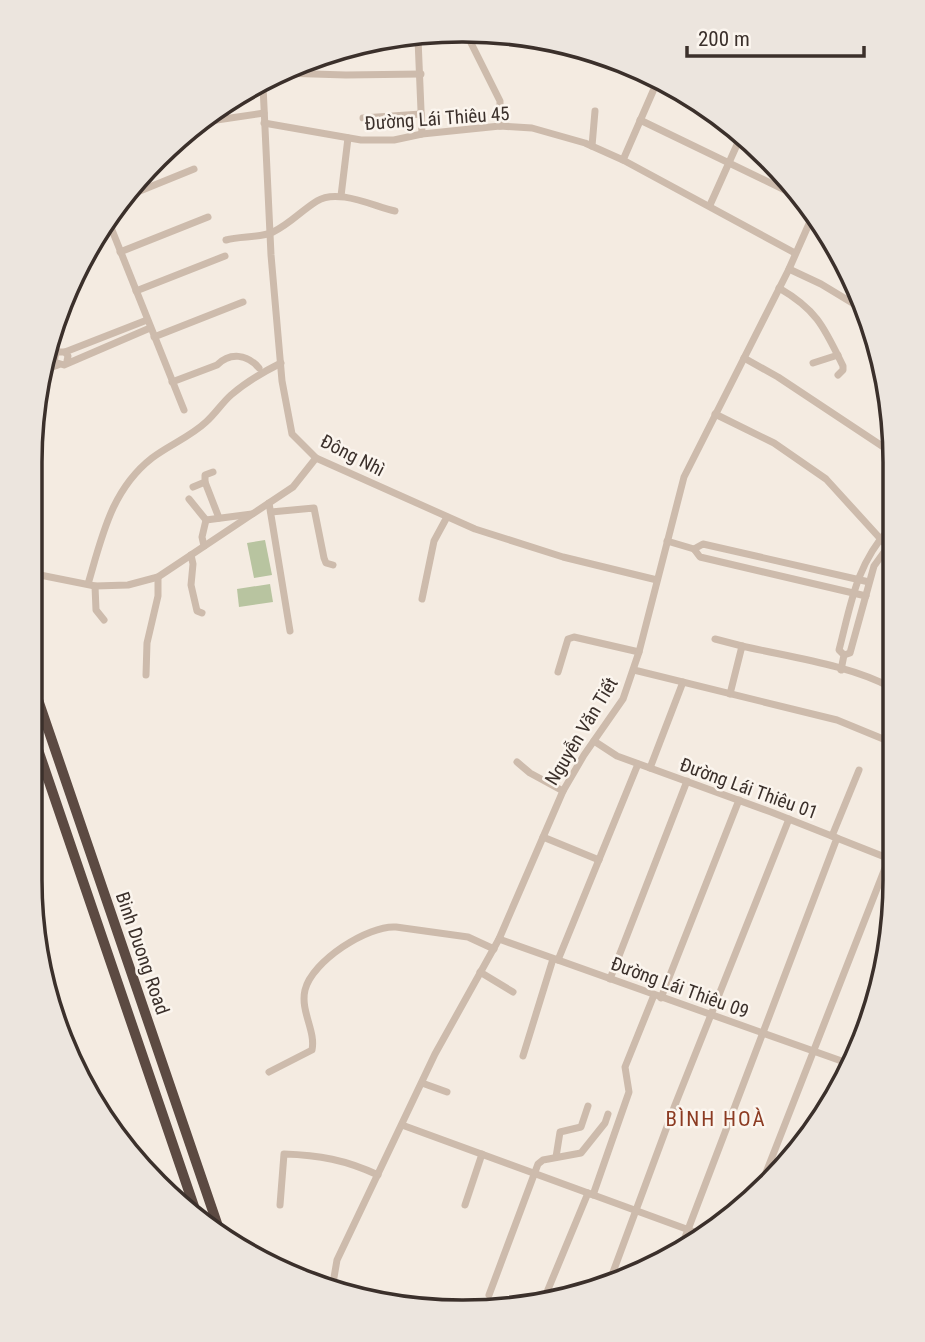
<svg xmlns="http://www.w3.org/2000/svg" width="925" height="1342" font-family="'Roboto Condensed',sans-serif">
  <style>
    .park { fill: #b8c4a0 }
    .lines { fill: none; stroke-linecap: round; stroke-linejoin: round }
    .minor { stroke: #cdbbac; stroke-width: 7 }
    .highway { stroke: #5c4a42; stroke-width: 10 }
    .labels { text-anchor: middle; stroke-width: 5; stroke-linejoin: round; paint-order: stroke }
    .street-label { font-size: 19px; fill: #3b302b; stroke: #fbf5ee }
    .neighbourhood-label { font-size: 21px; letter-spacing: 2px; fill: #8c3b22; stroke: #fbf5ee }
    .rim { fill: none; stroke: #3b302b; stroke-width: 3.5 }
  </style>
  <rect width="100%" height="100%" fill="#f4ebe1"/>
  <!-- park -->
  <g class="park">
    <path d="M265 540 272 575 254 578 247 543Z"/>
    <path d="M270 584 273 602 239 607 237 589Z"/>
  </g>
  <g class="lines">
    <!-- minor -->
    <g class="minor">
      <path d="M470 31 471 43 500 101V126"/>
      <path d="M418 39 422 134"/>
      <path d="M281 73 346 75 421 74"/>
      <path d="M263 86 271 255 282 381 292 434 316 458 475 529 563 557 657 580"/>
      <path d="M363 118 421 114"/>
      <path d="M640 120 787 191"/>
      <path d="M210 121 264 113"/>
      <path d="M264 123 361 140H394L422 134 500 126 532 128 585 143 623 160 795 253"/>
      <path d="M592 146 595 111"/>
      <path d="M623 160 657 82"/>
      <path d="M341 196 348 138"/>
      <path d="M125 197 194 169"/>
      <path d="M710 205 740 138"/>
      <path d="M108 220 184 410"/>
      <path d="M226 240C241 236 260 238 273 232 290 224 302 210 317 201 337 188 373 206 395 211"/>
      <path d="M120 252 208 217"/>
      <path d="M789 269 821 284 864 310"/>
      <path d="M779 288C817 310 824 327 843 366V370L838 375"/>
      <path d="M136 291 225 256"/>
      <path d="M154 337 243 302"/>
      <path d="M65 352 147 320"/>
      <path d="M744 358 778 377 888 450"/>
      <path d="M67 361 68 356 65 352H56L54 362 64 365 150 328"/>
      <path d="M813 363 838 355"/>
      <path d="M41 371 58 365"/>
      <path d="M172 382 217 365C230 352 247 354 259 368"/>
      <path d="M715 414 774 443 826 479 887 546"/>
      <path d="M205 482 219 518"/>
      <path d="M193 487 205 482V475L213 472"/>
      <path d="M189 499 206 520 202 537 204 546"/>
      <path d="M269 503 290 631"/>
      <path d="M271 512 314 508 324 558 326 563 333 565"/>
      <path d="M206 520 252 514"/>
      <path d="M667 541 694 549 700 557 866 596"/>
      <path d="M694 549 703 544 869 582"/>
      <path d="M191 555 193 564 191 585 197 611 202 613"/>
      <path d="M35 574 95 586 128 585 158 577 293 487 316 458"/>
      <path d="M88 584C102 537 111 490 152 458 169 445 190 437 206 422 215 414 222 403 231 395 246 382 263 372 281 363"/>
      <path d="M95 586 96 610 104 620"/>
      <path d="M422 599 434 541 447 517"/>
      <path d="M715 639 742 646"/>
      <path d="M844 655 850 653 874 566 890 544"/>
      <path d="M634 670 837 720 893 743"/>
      <path d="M841 670 844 655 839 650C851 604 856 565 889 529"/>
      <path d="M558 672 568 639 574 637 639 652"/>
      <path d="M146 675 147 643 158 596V577"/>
      <path d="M730 694 742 646C789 657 850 665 892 688"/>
      <path d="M594 741 617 756 771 812 895 861"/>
      <path d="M517 762 530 773 563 791"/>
      <path d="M650 768 683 682"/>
      <path d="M832 836 859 770"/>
      <path d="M543 837 599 860"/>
      <path d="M499 939 850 1064"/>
      <path d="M558 960 638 764"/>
      <path d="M480 972 513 992"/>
      <path d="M610 979 687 781"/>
      <path d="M661 998 739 800"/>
      <path d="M523 1056 553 959"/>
      <path d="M269 1072 312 1050C316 1031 300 1011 305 990 312 961 368 925 396 927L468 937 494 949"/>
      <path d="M422 1083 447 1092"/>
      <path d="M402 1125 700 1234"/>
      <path d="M556 1157 560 1132 581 1127 588 1106"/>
      <path d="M758 1193 889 858"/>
      <path d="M593 1195 629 1092 625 1067 654 995"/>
      <path d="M280 1205 284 1154C319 1155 346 1160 378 1175"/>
      <path d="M465 1205 482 1154"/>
      <path d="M681 1248 837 838"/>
      <path d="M609 1283 675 1105 789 819"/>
      <path d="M332 1289 337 1260 435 1054 499 939 563 791 584 755 623 699 639 652 684 477 789 269 812 217"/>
      <path d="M489 1295 538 1164 543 1160 581 1153 605 1123 608 1114"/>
      <path d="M542 1304 588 1193"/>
    </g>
    <!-- highway -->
    <g class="highway">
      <path d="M33 685 220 1232"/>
      <path d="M32 732 198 1218"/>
    </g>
  </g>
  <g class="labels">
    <!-- street labels -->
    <g class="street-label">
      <text transform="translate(437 118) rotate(-4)" y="7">Đường Lái Thiêu 45</text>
      <text transform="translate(353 455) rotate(27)" y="7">Đông Nhì</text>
      <text transform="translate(581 731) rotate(-59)" y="7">Nguyễn Văn Tiết</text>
      <text transform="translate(749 788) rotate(20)" y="7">Đường Lái Thiêu 01</text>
      <text transform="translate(143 953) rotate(71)" y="7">Binh Duong Road</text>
      <text transform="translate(680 987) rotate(20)" y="7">Đường Lái Thiêu 09</text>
    </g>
    <!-- neighbourhood labels -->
    <g class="neighbourhood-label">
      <text x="716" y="1126">BÌNH HOÀ</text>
    </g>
  </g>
  <!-- crop -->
  <path d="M0 0H925V1342H0ZM462 42H463A420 420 0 0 1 883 462V880A420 420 0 0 1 463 1300H462A420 420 0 0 1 42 880V462A420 420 0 0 1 462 42Z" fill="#ece5de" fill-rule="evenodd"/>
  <path class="rim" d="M462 42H463A420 420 0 0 1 883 462V880A420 420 0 0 1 463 1300H462A420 420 0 0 1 42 880V462A420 420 0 0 1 462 42Z"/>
  <!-- scale -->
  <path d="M687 46v10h177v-10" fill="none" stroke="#3b302b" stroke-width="3.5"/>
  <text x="698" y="46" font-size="21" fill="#3b302b" stroke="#fbf5ee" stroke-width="5" paint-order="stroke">200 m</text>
</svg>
